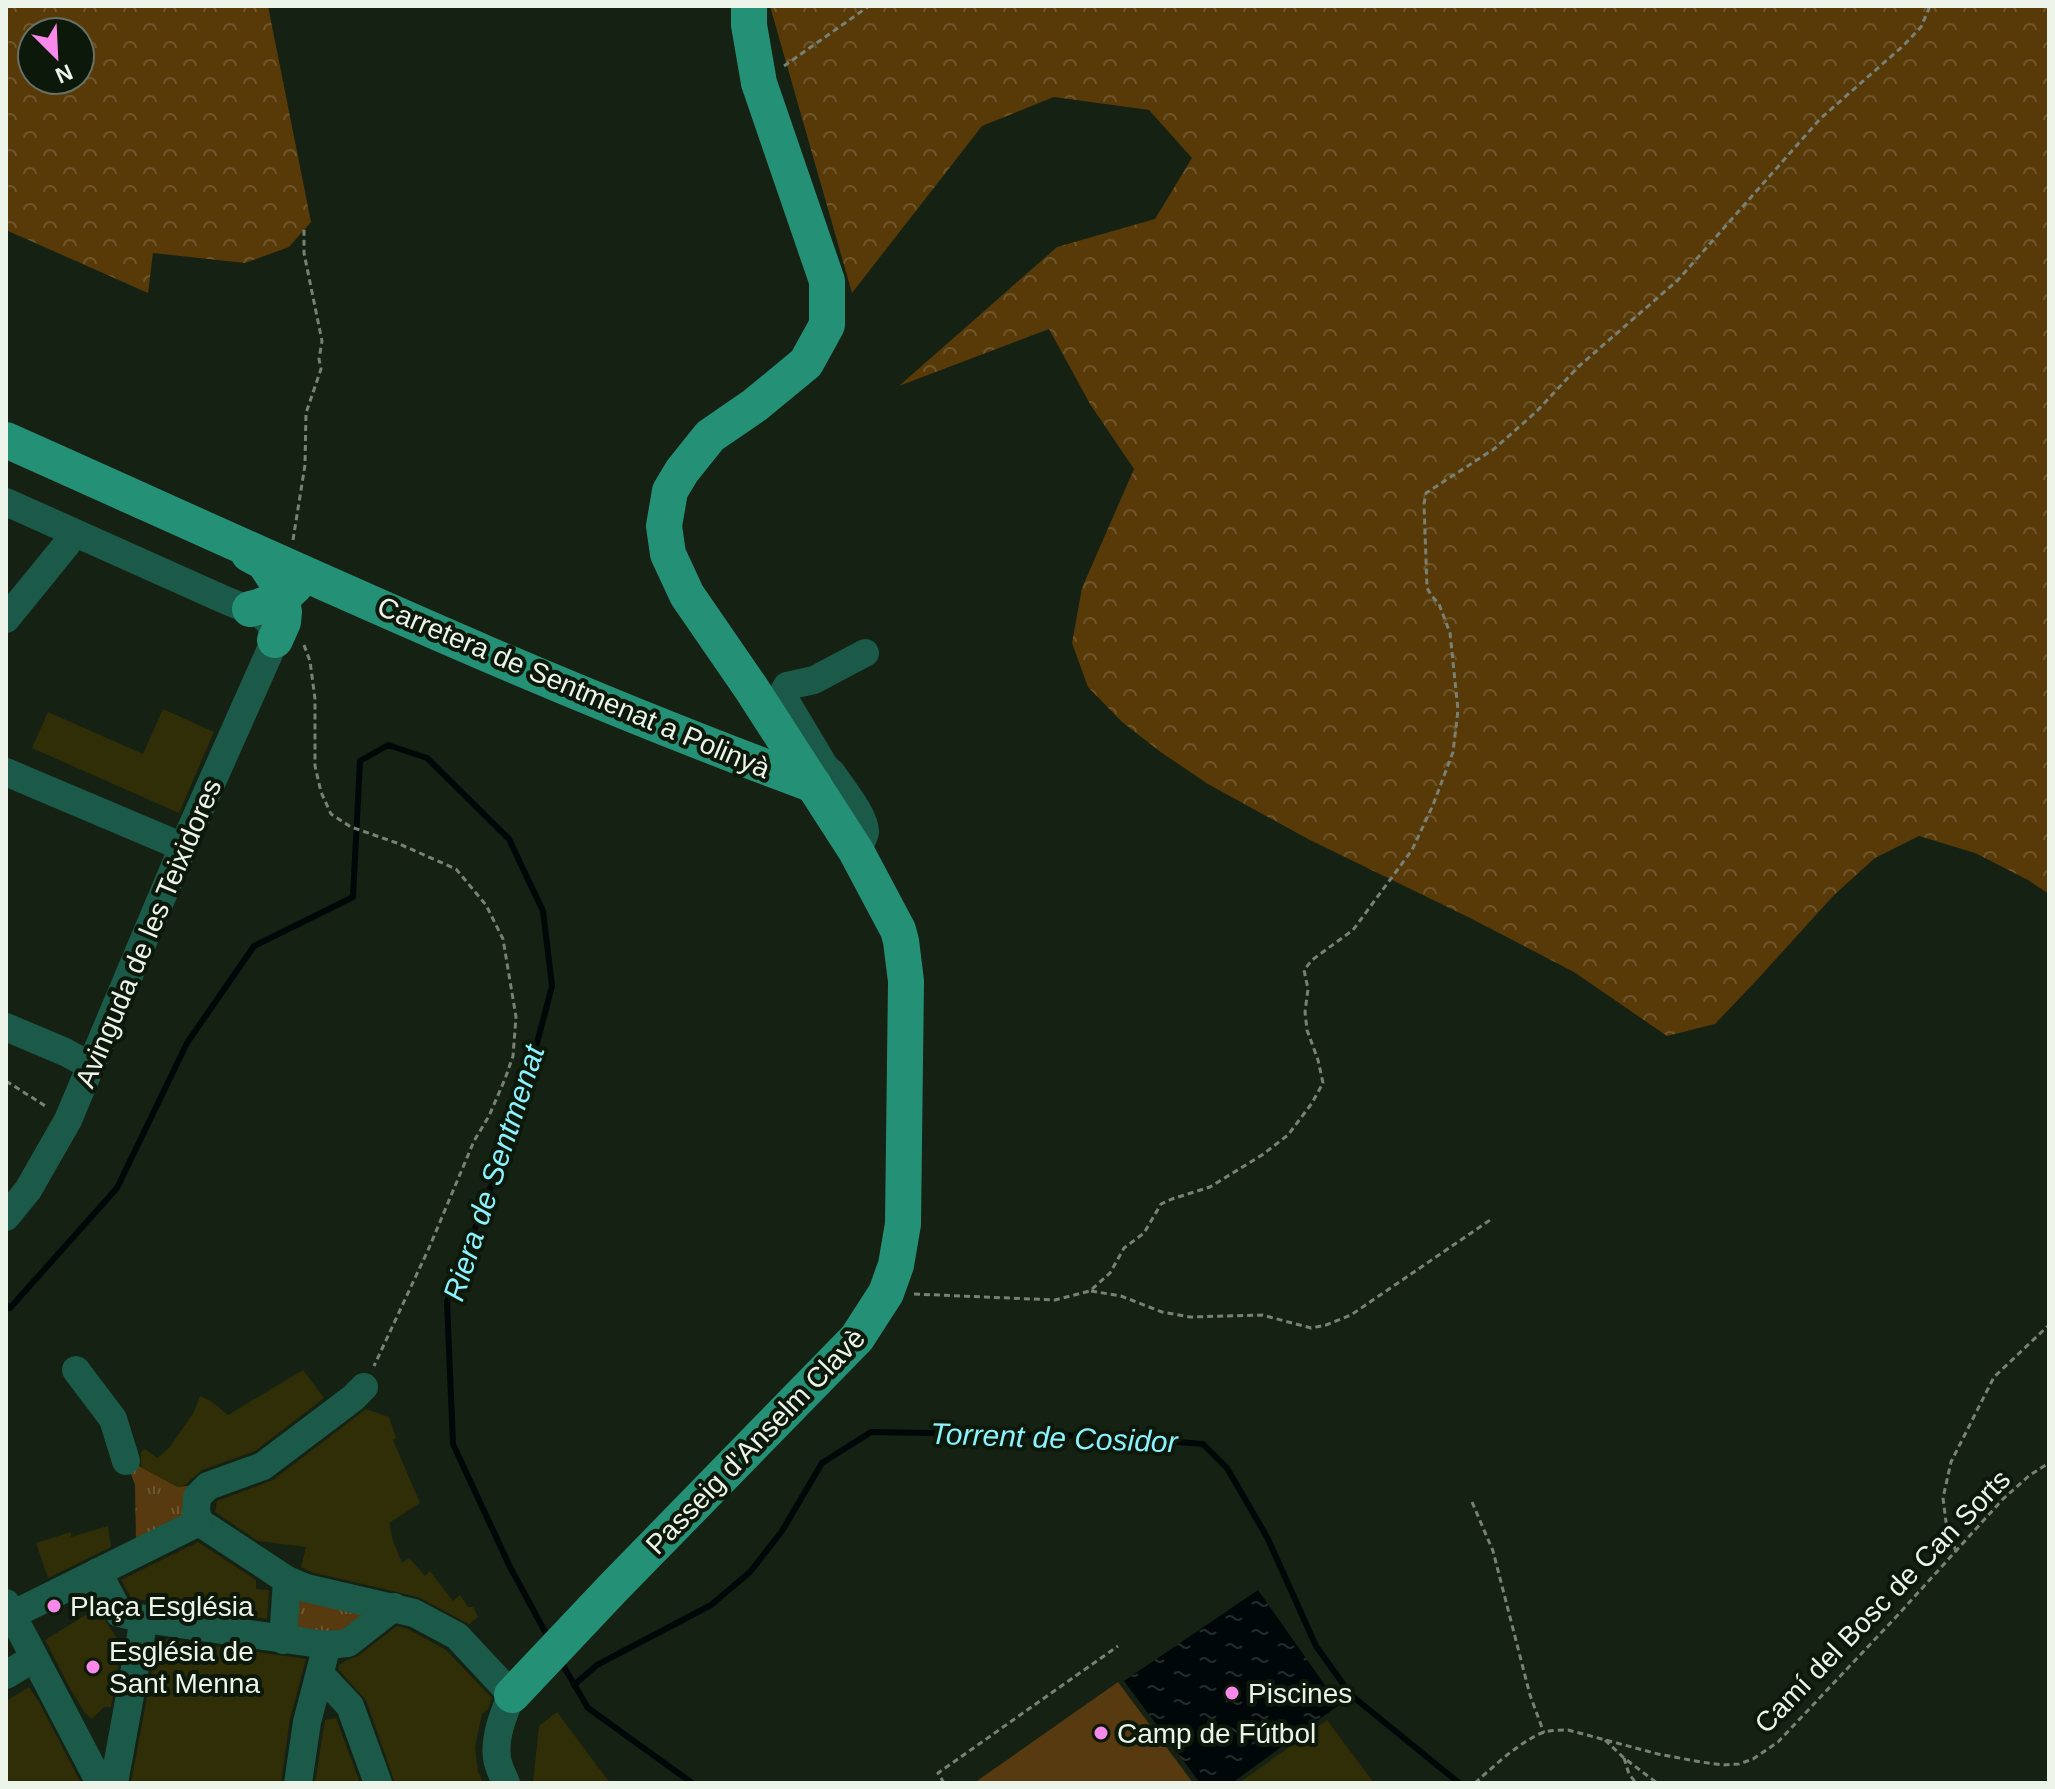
<svg xmlns="http://www.w3.org/2000/svg" width="2055" height="1789" font-family="Helvetica,sans-serif">
  <style>
    .forest { fill: url(#forest-crowns); fill-rule: evenodd }
    .park { fill: url(#park-tufts) }
    .pitch { fill: #573a0f }
    .water { fill: url(#water-ripples) }
    .lines { fill: none; stroke-linecap: round; stroke-linejoin: round }
    .stream { stroke: #000708; stroke-width: 6 }
    .building { fill: #302e07 }
    .path { stroke: #778174; stroke-width: 3; stroke-dasharray: 6 4; stroke-linecap: butt }
    .minor { stroke: #1b5949; stroke-width: 28 }
    .major { stroke: #249176; stroke-width: 36 }
    .poi-dot { fill: #f888ea; stroke: #0c1809; stroke-width: 3 }
    .labels { text-anchor: middle; stroke-width: 8; stroke-linejoin: round; paint-order: stroke }
    .street-label { font-size: 28px; fill: #ecf4ea; stroke: #0c1809 }
    .poi-label { font-size: 28px; fill: #ecf4ea; stroke: #0c1809; text-anchor: start }
    .water-label { font-size: 30px; font-style: italic; fill: #8bf2ff; stroke: #0c1809 }
  </style>
  <defs>
    <pattern id="forest-crowns" width="20" height="18" patternUnits="userSpaceOnUse" patternTransform="scale(2)"><rect width="20" height="18" fill="#583908"/><path d="M2 6a3 3 0 1 1 6 0M12 15a3 3 0 1 1 6 0" fill="none" stroke="#70562c"/></pattern>
    <pattern id="park-tufts" width="24" height="20" patternUnits="userSpaceOnUse" patternTransform="scale(2)"><rect width="24" height="20" fill="#573a0f"/><path d="M3 7l-1-3M5 7V3M7 7l1-3M15 17l-1-3M17 17v-4M19 17l1-3" fill="none" stroke="#6f5732"/></pattern>
    <pattern id="water-ripples" width="26" height="14" patternUnits="userSpaceOnUse" patternTransform="scale(2)"><rect width="26" height="14" fill="#000708"/><path d="M2 4q2-2 4 0t4 0M15 11q2-2 4 0t4 0" fill="none" stroke="#252c2c"/></pattern>
  </defs>
  <rect width="100%" height="100%" fill="#152112"/>
  <!-- forest -->
  <g class="forest">
    <path d="M6 6H268L311 222 289 247 245 263 153 253 148 293 6 230ZM32 32H80V80H32Z"/>
    <path d="M770 6H2049V894L2028 880 1975 853 1919 836 1875 858 1834 895 1755 982 1715 1024 1667 1036 1574 972 1470 918 1308 839 1208 784 1162 753 1122 722 1088 687 1072 643 1082 588 1134 469 1090 404 1049 329 899 386 1057 247 1155 219 1192 158 1149 110 1054 97 982 126 852 293Z"/>
  </g>
  <!-- park -->
  <g class="park">
    <path d="M128 1460 178 1487 194 1485 188 1515 136 1540 135 1485 126 1461Z"/>
    <path d="M291 1589 380 1611 347 1638 288 1635Z"/>
  </g>
  <!-- pitch -->
  <path class="pitch" d="M1118 1682 1193 1783H974Z"/>
  <!-- water -->
  <path class="water" d="M1258 1590 1339 1705 1232 1783H1200L1124 1681Z"/>
  <g class="lines">
    <!-- stream -->
    <g class="stream">
      <path d="M6 1305 10 1308 117 1188 187 1043 254 946 353 897 360 761 388 745 427 758 509 839 543 911 552 986 518 1115 447 1302 453 1444 510 1567 549 1639"/>
      <path d="M560 1660 588 1708 692 1783"/>
      <path d="M574 1685 597 1665 711 1605 750 1572 782 1531 822 1463 871 1432 1101 1436 1203 1444 1227 1468 1267 1537 1316 1646 1351 1695 1459 1783"/>
    </g>
  </g>
  <!-- building -->
  <g class="building">
    <path d="M163 709 214 732 179 813 32 748 48 712 143 754Z"/>
    <path d="M303 1370 324 1398 255 1451 202 1470 185 1485 178 1487 141 1467V1452L145 1449 157 1458 169 1448 194 1412 200 1396 211 1401 228 1415Z"/>
    <path d="M366 1409 389 1417 396 1438 393 1440 420 1503 389 1523 393 1541 402 1563 409 1558 425 1576 430 1571 453 1601 460 1595 468 1607H473L478 1617 469 1624 418 1597 311 1572 301 1567 306 1547 258 1541 215 1512 217 1501 273 1480Z"/>
    <path d="M108 1526 111 1547 48 1578 36 1543 71 1532V1537Z"/>
    <path d="M198 1542 256 1580V1589L269 1590 267 1619 131 1598 121 1580Z"/>
    <path d="M97 1608 122 1646 111 1707H104L92 1719 85 1713 71 1690 45 1640Z"/>
    <path d="M397 1626 408 1629 446 1650 492 1698 488 1709 482 1714 475 1747 478 1771 483 1783H395L366 1700 338 1669 339 1665 347 1660 358 1656Z"/>
    <path d="M158 1638 306 1659 290 1719 281 1783H131Z"/>
    <path d="M29 1687 39 1702 81 1783H6V1701Z"/>
    <path d="M557 1712 610 1783H533L539 1726Z"/>
    <path d="M336 1718 360 1783H315L325 1720Z"/>
    <path d="M1327 1720 1374 1783H1239Z"/>
  </g>
  <g class="lines">
    <!-- path -->
    <g class="path">
      <path d="M784 66 869 6"/>
      <path d="M293 540 305 465 306 413 321 369 319 359 322 341 304 253V229"/>
      <path d="M304 645 310 661 315 699V766L321 792 331 814 351 827 397 843 456 869 486 905 503 939 516 1017 513 1056 505 1079 489 1116 474 1141 429 1248 374 1366"/>
      <path d="M6 1081 47 1107"/>
      <path d="M1091 1291 1121 1296 1162 1312 1190 1317 1262 1315 1311 1328 1326 1325 1351 1315 1493 1218"/>
      <path d="M914 1294 1055 1300 1090 1291 1110 1273 1124 1248 1144 1233 1161 1204 1172 1199 1210 1187 1262 1155 1288 1135 1312 1103 1323 1083 1318 1060 1307 1030 1305 1012 1308 989 1304 970 1312 960 1353 930 1412 850 1433 805 1453 752 1458 710 1450 633 1439 604 1431 595 1427 588 1424 504 1426 493 1494 449 1536 412 1578 367 1678 280 1821 118 1903 46 1921 27 1930 6"/>
      <path d="M1472 1502 1493 1551 1530 1695 1544 1733"/>
      <path d="M1956 1552 1946 1522 1943 1498 1951 1462 1994 1377 2049 1325"/>
      <path d="M1605 1740 1624 1758 1657 1783"/>
      <path d="M1624 1758 1629 1774 1636 1783"/>
      <path d="M944 1783 938 1773 1118 1646"/>
      <path d="M1475 1783C1494 1766 1514 1747 1537 1735 1546 1730 1558 1730 1568 1730L1658 1754 1701 1762 1723 1765 1739 1764 1753 1759 1778 1742 1896 1617 2003 1499 2030 1475 2049 1463"/>
    </g>
    <!-- minor -->
    <g class="minor">
      <path d="M6 502 225 600 262 615 270 623 275 640 183 847 68 1120 28 1190 6 1217"/>
      <path d="M6 619 67 544"/>
      <path d="M809 766C819 765 824 766 832 773 840 786 866 817 865 832 864 839 859 845 856 851"/>
      <path d="M825 767 782 695 787 686 814 680 865 653"/>
      <path d="M6 772 183 847"/>
      <path d="M6 1027 65 1052 91 1066"/>
      <path d="M76 1370 113 1419 126 1461"/>
      <path d="M199 1522 287 1580 306 1588 414 1613 457 1636 512 1695C503 1714 494 1737 497 1758 498 1767 503 1775 506 1783"/>
      <path d="M199 1522 196 1511 197 1497 208 1486 263 1466 353 1398 364 1387"/>
      <path d="M98 1572 119 1613 144 1619 327 1645 348 1643 394 1607"/>
      <path d="M6 1603 100 1783"/>
      <path d="M6 1618 199 1522"/>
      <path d="M283 1640 287 1580"/>
      <path d="M320 1674 350 1706 378 1783"/>
      <path d="M6 1675 34 1658"/>
      <path d="M114 1783 144 1619"/>
      <path d="M298 1783 307 1722 327 1645"/>
    </g>
    <!-- major -->
    <g class="major">
      <path d="M6 440C273 559 539 684 814 785"/>
      <path d="M249 554 264 562 279 585 284 612 283 622 275 640"/>
      <path d="M250 609C270 604 286 598 299 581"/>
      <path d="M512 1695 613 1588 857 1338 886 1293 896 1265 903 1224 906 981 901 941 898 930 856 851 751 688 687 595 668 554 664 526 670 491 682 471 710 436 755 405 806 363 827 325V281L759 83 749 25V6"/>
    </g>
  </g>
  <!-- markers -->
  <g class="poi-dot">
    <circle cx="54" cy="1606" r="8"/>
    <circle cx="93" cy="1667" r="8"/>
    <circle cx="1232" cy="1693" r="8"/>
    <circle cx="1101" cy="1733" r="8"/>
  </g>
  <g class="labels">
    <!-- street labels -->
    <g class="street-label">
      <text transform="translate(574 687) rotate(23)" y="10">Carretera de Sentmenat a Polinyà</text>
      <text transform="translate(148 933) rotate(-67)" y="10">Avinguda de les Teixidores</text>
      <text transform="translate(755 1441) rotate(-46)" y="10">Passeig d'Anselm Clavè</text>
      <text transform="translate(1882 1601) rotate(-46)" y="10">Camí del Bosc de Can Sorts</text>
    </g>
    <!-- poi labels -->
    <g class="poi-label">
      <text x="70" y="1616">Plaça Església</text>
      <text x="109" y="1661">Església de<tspan x="109" dy="32">Sant Menna</tspan></text>
      <text x="1248" y="1703">Piscines</text>
      <text x="1117" y="1743">Camp de Fútbol</text>
    </g>
    <!-- water labels -->
    <g class="water-label">
      <text transform="translate(494 1173) rotate(-72)" y="10">Riera de Sentmenat</text>
      <text transform="translate(1054 1438) rotate(2)" y="10">Torrent de Cosidor</text>
    </g>
  </g>
  <!-- border -->
  <rect width="2055" height="1789" fill="none" stroke="#ecf4ea" stroke-width="16"/>
  <!-- north arrow -->
  <g transform="translate(56 56) rotate(156)"><circle r="38" fill="#0c1809" stroke="#667063" stroke-width="2"/>
  <path d="M0-6L14 30L0 20L-14 30Z" fill="#f888ea"/>
  <text y="-12" font-size="22" font-weight="bold" text-anchor="middle" fill="#ecf4ea">N</text>
  </g>
</svg>
